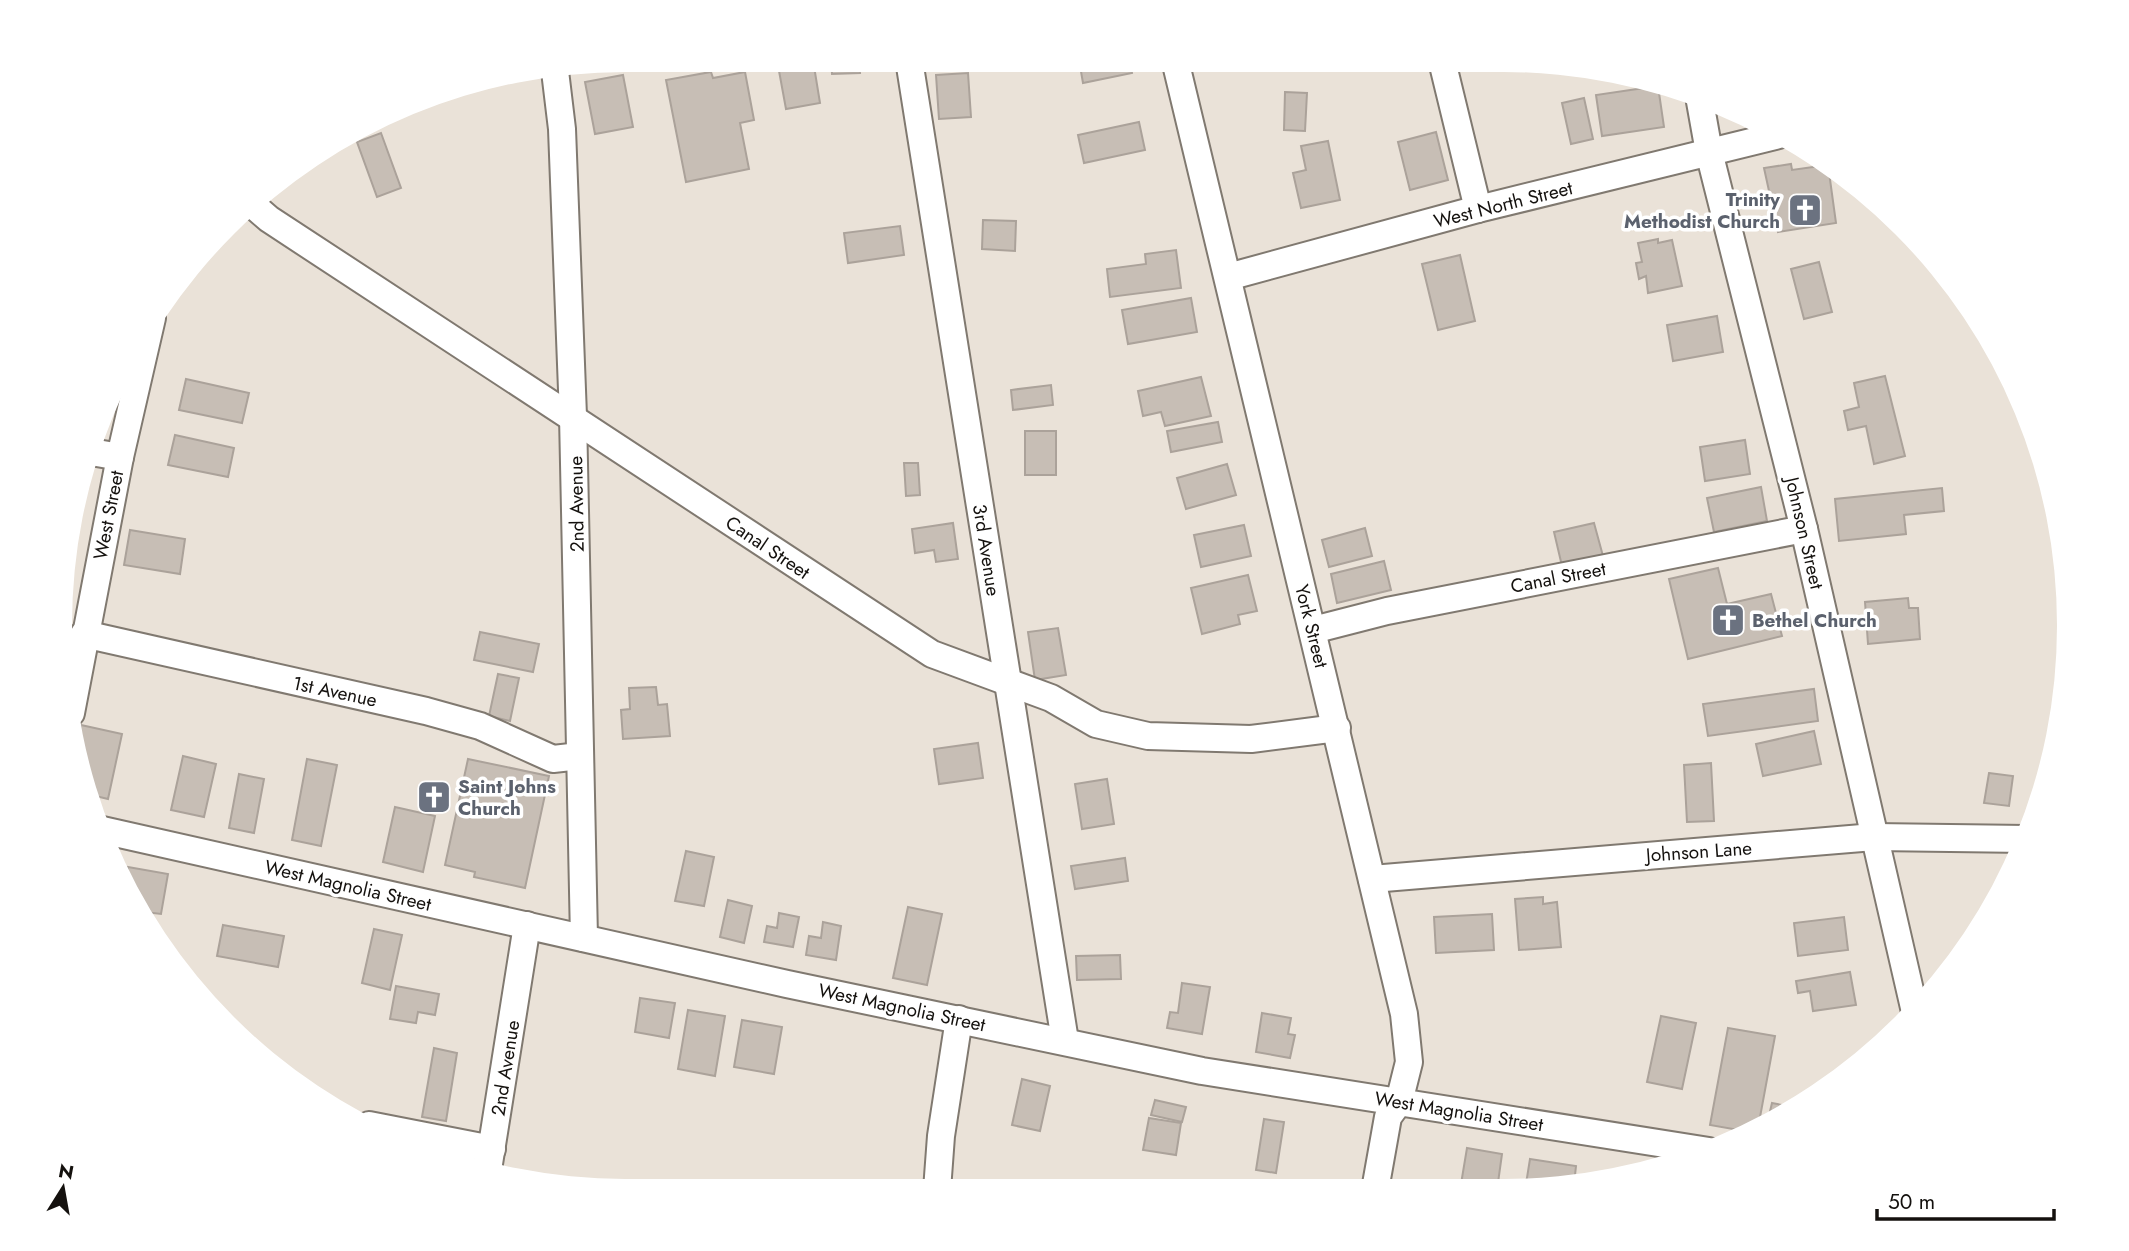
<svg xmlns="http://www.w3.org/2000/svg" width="2129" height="1251" font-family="Jost,sans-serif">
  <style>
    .building { fill: #c7beb5; stroke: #aba29a; stroke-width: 2 }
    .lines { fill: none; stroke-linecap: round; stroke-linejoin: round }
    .minor-casing { stroke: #807970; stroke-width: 30 }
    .minor { stroke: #fff; stroke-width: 26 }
    .labels { text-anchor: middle; stroke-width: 7; stroke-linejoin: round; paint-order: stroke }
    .worship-label { font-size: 19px; font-weight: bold; fill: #5b616d; stroke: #fff; text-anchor: start }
    .street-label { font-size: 19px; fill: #14110e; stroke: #fff }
  </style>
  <rect width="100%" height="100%" fill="#eae2d8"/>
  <!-- building -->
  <g class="building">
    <path d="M777 60H813L820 103 786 109Z"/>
    <path d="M831 60H859L860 73 832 74Z"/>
    <path d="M1079 60H1130L1132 73 1083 83Z"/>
    <path d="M711 72 713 78 745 72 754 120 740 123 749 169 686 182 666 80Z"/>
    <path d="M968 73 971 117 939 119 936 75Z"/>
    <path d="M623 75 633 127 595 134 585 82Z"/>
    <path d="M1658 86 1664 127 1602 136 1596 95Z"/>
    <path d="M1285 92 1307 93 1305 131 1284 130Z"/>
    <path d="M1584 98 1593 139 1571 144 1562 103Z"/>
    <path d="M1139 122 1145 150 1084 163 1078 135Z"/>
    <path d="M1436 132 1448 180 1410 190 1398 142Z"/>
    <path d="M381 133 401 188 377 197 357 142Z"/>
    <path d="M1328 141 1340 200 1301 208 1293 173 1306 170 1301 146Z"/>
    <path d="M1791 164 1792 170 1828 165 1836 223 1778 232 1764 168Z"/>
    <path d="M983 220 1016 221 1015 251 982 249Z"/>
    <path d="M900 226 904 255 848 263 844 233Z"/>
    <path d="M1658 239V243L1672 240 1682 286 1648 293 1646 276 1639 279 1636 263 1642 262 1638 243Z"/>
    <path d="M1176 250 1181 288 1110 297 1107 269 1146 264 1145 254Z"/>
    <path d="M1460 255 1475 321 1438 330 1422 264Z"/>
    <path d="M1819 262 1832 312 1804 319 1791 269Z"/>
    <path d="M1191 298 1197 332 1128 344 1122 310Z"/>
    <path d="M1717 316 1723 352 1673 361 1667 325Z"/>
    <path d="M1885 376 1905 456 1874 464 1866 426 1848 430 1844 411 1859 407 1854 383Z"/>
    <path d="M1201 377 1211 416 1165 426 1161 412 1143 416 1138 391Z"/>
    <path d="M186 379 249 393 242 423 179 410Z"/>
    <path d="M1051 385 1053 405 1013 410 1011 390Z"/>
    <path d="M1218 422 1222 442 1171 452 1167 431Z"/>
    <rect x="1025" y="431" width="31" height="44"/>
    <path d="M175 435 234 448 228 477 168 465Z"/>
    <path d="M1745 440 1750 474 1705 481 1700 447Z"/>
    <path d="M904 463H918L920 495 906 496Z"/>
    <path d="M1227 464 1236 495 1186 509 1177 478Z"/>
    <path d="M1761 487 1767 521 1714 532 1707 498Z"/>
    <path d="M1942 488 1944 511 1904 515 1906 534 1839 541 1835 499Z"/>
    <path d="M953 523 958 559 936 562 934 550 915 553 912 529Z"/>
    <path d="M1594 523 1603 556 1562 566 1554 532Z"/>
    <path d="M1244 525 1251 556 1201 567 1194 535Z"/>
    <path d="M1365 528 1372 556 1329 567 1322 540Z"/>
    <path d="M130 530 185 539 180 574 124 565Z"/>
    <path d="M1384 561 1391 590 1337 603 1331 574Z"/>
    <path d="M1718 568 1727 604 1771 594 1782 636 1688 659 1669 579Z"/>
    <path d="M1248 575 1257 611 1238 615 1240 624 1202 634 1191 588Z"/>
    <path d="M1908 598 1909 608H1918L1920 639 1868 644 1865 602Z"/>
    <path d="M1058 628 1066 675 1035 680 1028 632Z"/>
    <path d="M480 632 539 644 533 672 474 660Z"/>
    <path d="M498 674 519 678 510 721 489 716Z"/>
    <path d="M656 687 658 705 667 704 670 736 623 739 621 710 630 709 629 688Z"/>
    <path d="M1814 689 1818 721 1708 736 1703 704Z"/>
    <path d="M81 725 122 734 108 799 87 794 77 743Z"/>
    <path d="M1814 731 1821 764 1763 776 1756 744Z"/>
    <path d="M978 743 983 778 939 784 934 749Z"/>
    <path d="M183 756 216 764 204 817 171 810Z"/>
    <path d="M307 759 337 765 321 846 292 840Z"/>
    <path d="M468 759 549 776 525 888 474 877 475 872 445 865Z"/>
    <path d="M1711 763 1714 821 1687 822 1684 765Z"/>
    <path d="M1989 773 2013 776 2009 806 1984 803Z"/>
    <path d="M239 774 264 779 254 833 229 828Z"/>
    <path d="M1107 779 1114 824 1082 829 1075 784Z"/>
    <path d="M395 807 435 816 423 872 383 862Z"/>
    <path d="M686 851 714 857 704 906 675 901Z"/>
    <path d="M1125 858 1128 881 1075 889 1071 866Z"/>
    <path d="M128 867 168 874 161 914 145 912 127 877Z"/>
    <path d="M1543 897V904L1557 902 1561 947 1519 950 1515 899Z"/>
    <path d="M728 900 752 906 744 943 720 937Z"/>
    <path d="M908 907 942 914 927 985 893 978Z"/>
    <path d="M779 913 799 917 793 947 764 942 767 926 777 928Z"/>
    <path d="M1492 914 1494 950 1436 953 1434 917Z"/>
    <path d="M1844 917 1848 950 1798 956 1794 923Z"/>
    <path d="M823 922 841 926 836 960 806 955 809 936 821 938Z"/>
    <path d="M223 925 284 936 278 967 217 956Z"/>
    <path d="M374 929 402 935 390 990 362 983Z"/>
    <path d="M1120 955 1121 979 1077 980 1076 956Z"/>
    <path d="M1850 972 1856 1005 1813 1011 1810 991 1798 993 1796 981Z"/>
    <path d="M1182 983 1210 987 1202 1034 1167 1028 1170 1012 1178 1013Z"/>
    <path d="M396 986 439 994 435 1015 418 1012 416 1023 390 1019Z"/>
    <path d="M640 998 675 1003 669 1038 635 1032Z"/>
    <path d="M688 1010 725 1016 715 1076 678 1069Z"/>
    <path d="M1262 1013 1291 1018 1288 1034 1295 1035 1290 1058 1256 1052Z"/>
    <path d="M1661 1016 1696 1023 1682 1089 1647 1082Z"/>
    <path d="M742 1020 782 1027 774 1074 734 1067Z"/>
    <path d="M1728 1028 1775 1036 1758 1128 1750 1132 1710 1125Z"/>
    <path d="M434 1048 457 1053 446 1121 422 1117Z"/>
    <path d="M1022 1079 1050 1086 1040 1131 1012 1125Z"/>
    <path d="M1155 1100 1186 1107 1182 1122 1151 1115Z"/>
    <path d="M1772 1103 1797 1108 1767 1124Z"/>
    <path d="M1149 1118 1181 1123 1176 1155 1143 1150Z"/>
    <path d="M1264 1119 1284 1122 1276 1173 1256 1170Z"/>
    <path d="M1467 1148 1502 1154 1497 1190H1460Z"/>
    <path d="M1530 1159 1576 1166 1574 1184 1525 1190Z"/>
  </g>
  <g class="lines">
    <!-- minor casing -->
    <g class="minor-casing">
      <g id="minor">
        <path d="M909 60 1065 1041"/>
        <path d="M1175 60 1404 1014 1409 1062 1399 1102 1388 1117 1375 1190"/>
        <path d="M1442 61 1478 209"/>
        <path d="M555 71 562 129 573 416 584 938"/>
        <path d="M1699 96 1709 152 1804 529 1915 1012"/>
        <path d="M254 206 269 219 932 654 1051 698 1096 724 1148 736 1251 739 1337 728"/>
        <path d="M1228 277 1478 209 1779 135"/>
        <path d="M91 452 120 457"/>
        <path d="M1313 630 1387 611 1804 529"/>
        <path d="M84 634 426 711 480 726 553 759 580 756"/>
        <path d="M71 713 120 457 152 318"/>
        <path d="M102 830 787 984 1202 1071 1709 1151"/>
        <path d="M1372 879 1874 837 2027 839"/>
        <path d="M369 1125 492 1149"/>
        <path d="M488 1170 527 925"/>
        <path d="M937 1190 941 1136 959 1019"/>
      </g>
    </g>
    <!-- minor -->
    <use href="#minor" class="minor"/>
  </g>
  <!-- icons -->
  <defs>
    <g id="church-square" transform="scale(1.75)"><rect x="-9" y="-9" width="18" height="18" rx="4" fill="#6b7280" stroke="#fff"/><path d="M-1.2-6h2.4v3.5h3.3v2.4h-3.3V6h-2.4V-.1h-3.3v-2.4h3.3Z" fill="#fff"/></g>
  </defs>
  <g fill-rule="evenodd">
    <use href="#church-square" x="1805" y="210"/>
    <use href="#church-square" x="1728" y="620"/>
    <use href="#church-square" x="434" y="797"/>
  </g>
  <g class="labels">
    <!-- worship labels -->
    <g class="worship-label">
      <text x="1780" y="206" text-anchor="end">Trinity<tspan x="1780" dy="22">Methodist Church</tspan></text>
      <text x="1752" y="627">Bethel Church</text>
      <text x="458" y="793">Saint Johns<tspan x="458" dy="22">Church</tspan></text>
    </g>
    <!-- street labels -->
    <g class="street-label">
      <text transform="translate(1503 204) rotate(-14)" y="7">West North Street</text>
      <text transform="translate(576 504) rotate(-91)" y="7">2nd Avenue</text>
      <text transform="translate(108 515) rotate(-79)" y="7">West Street</text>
      <text transform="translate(1805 533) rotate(77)" y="7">Johnson Street</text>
      <text transform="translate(768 547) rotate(34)" y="7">Canal Street</text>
      <text transform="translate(987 550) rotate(81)" y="7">3rd Avenue</text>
      <text transform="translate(1558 577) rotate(-11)" y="7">Canal Street</text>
      <text transform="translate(1312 626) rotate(76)" y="7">York Street</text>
      <text transform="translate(335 691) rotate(12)" y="7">1st Avenue</text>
      <text transform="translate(1699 851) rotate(-4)" y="7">Johnson Lane</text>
      <text transform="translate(348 885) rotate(13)" y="7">West Magnolia Street</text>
      <text transform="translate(902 1007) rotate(12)" y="7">West Magnolia Street</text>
      <text transform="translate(505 1068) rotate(-81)" y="7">2nd Avenue</text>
      <text transform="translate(1459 1111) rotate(9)" y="7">West Magnolia Street</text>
    </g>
  </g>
  <!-- crop -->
  <path d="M0 0H2129V1251H0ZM625 72H1504A553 553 0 0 1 2057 625V626A553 553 0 0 1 1504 1179H625A553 553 0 0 1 72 626V625A553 553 0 0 1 625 72Z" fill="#fff" fill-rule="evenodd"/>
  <!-- north arrow -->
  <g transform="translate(63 1188) rotate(11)" stroke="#ffffff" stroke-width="5" paint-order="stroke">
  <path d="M0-5L12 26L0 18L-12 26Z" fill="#14110e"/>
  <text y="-10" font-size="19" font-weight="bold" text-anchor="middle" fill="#14110e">N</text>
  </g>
  <!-- scale -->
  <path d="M1877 1209v10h177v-10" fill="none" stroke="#14110e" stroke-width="3.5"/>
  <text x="1888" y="1209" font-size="21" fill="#14110e" stroke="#ffffff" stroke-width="5" paint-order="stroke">50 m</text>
</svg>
